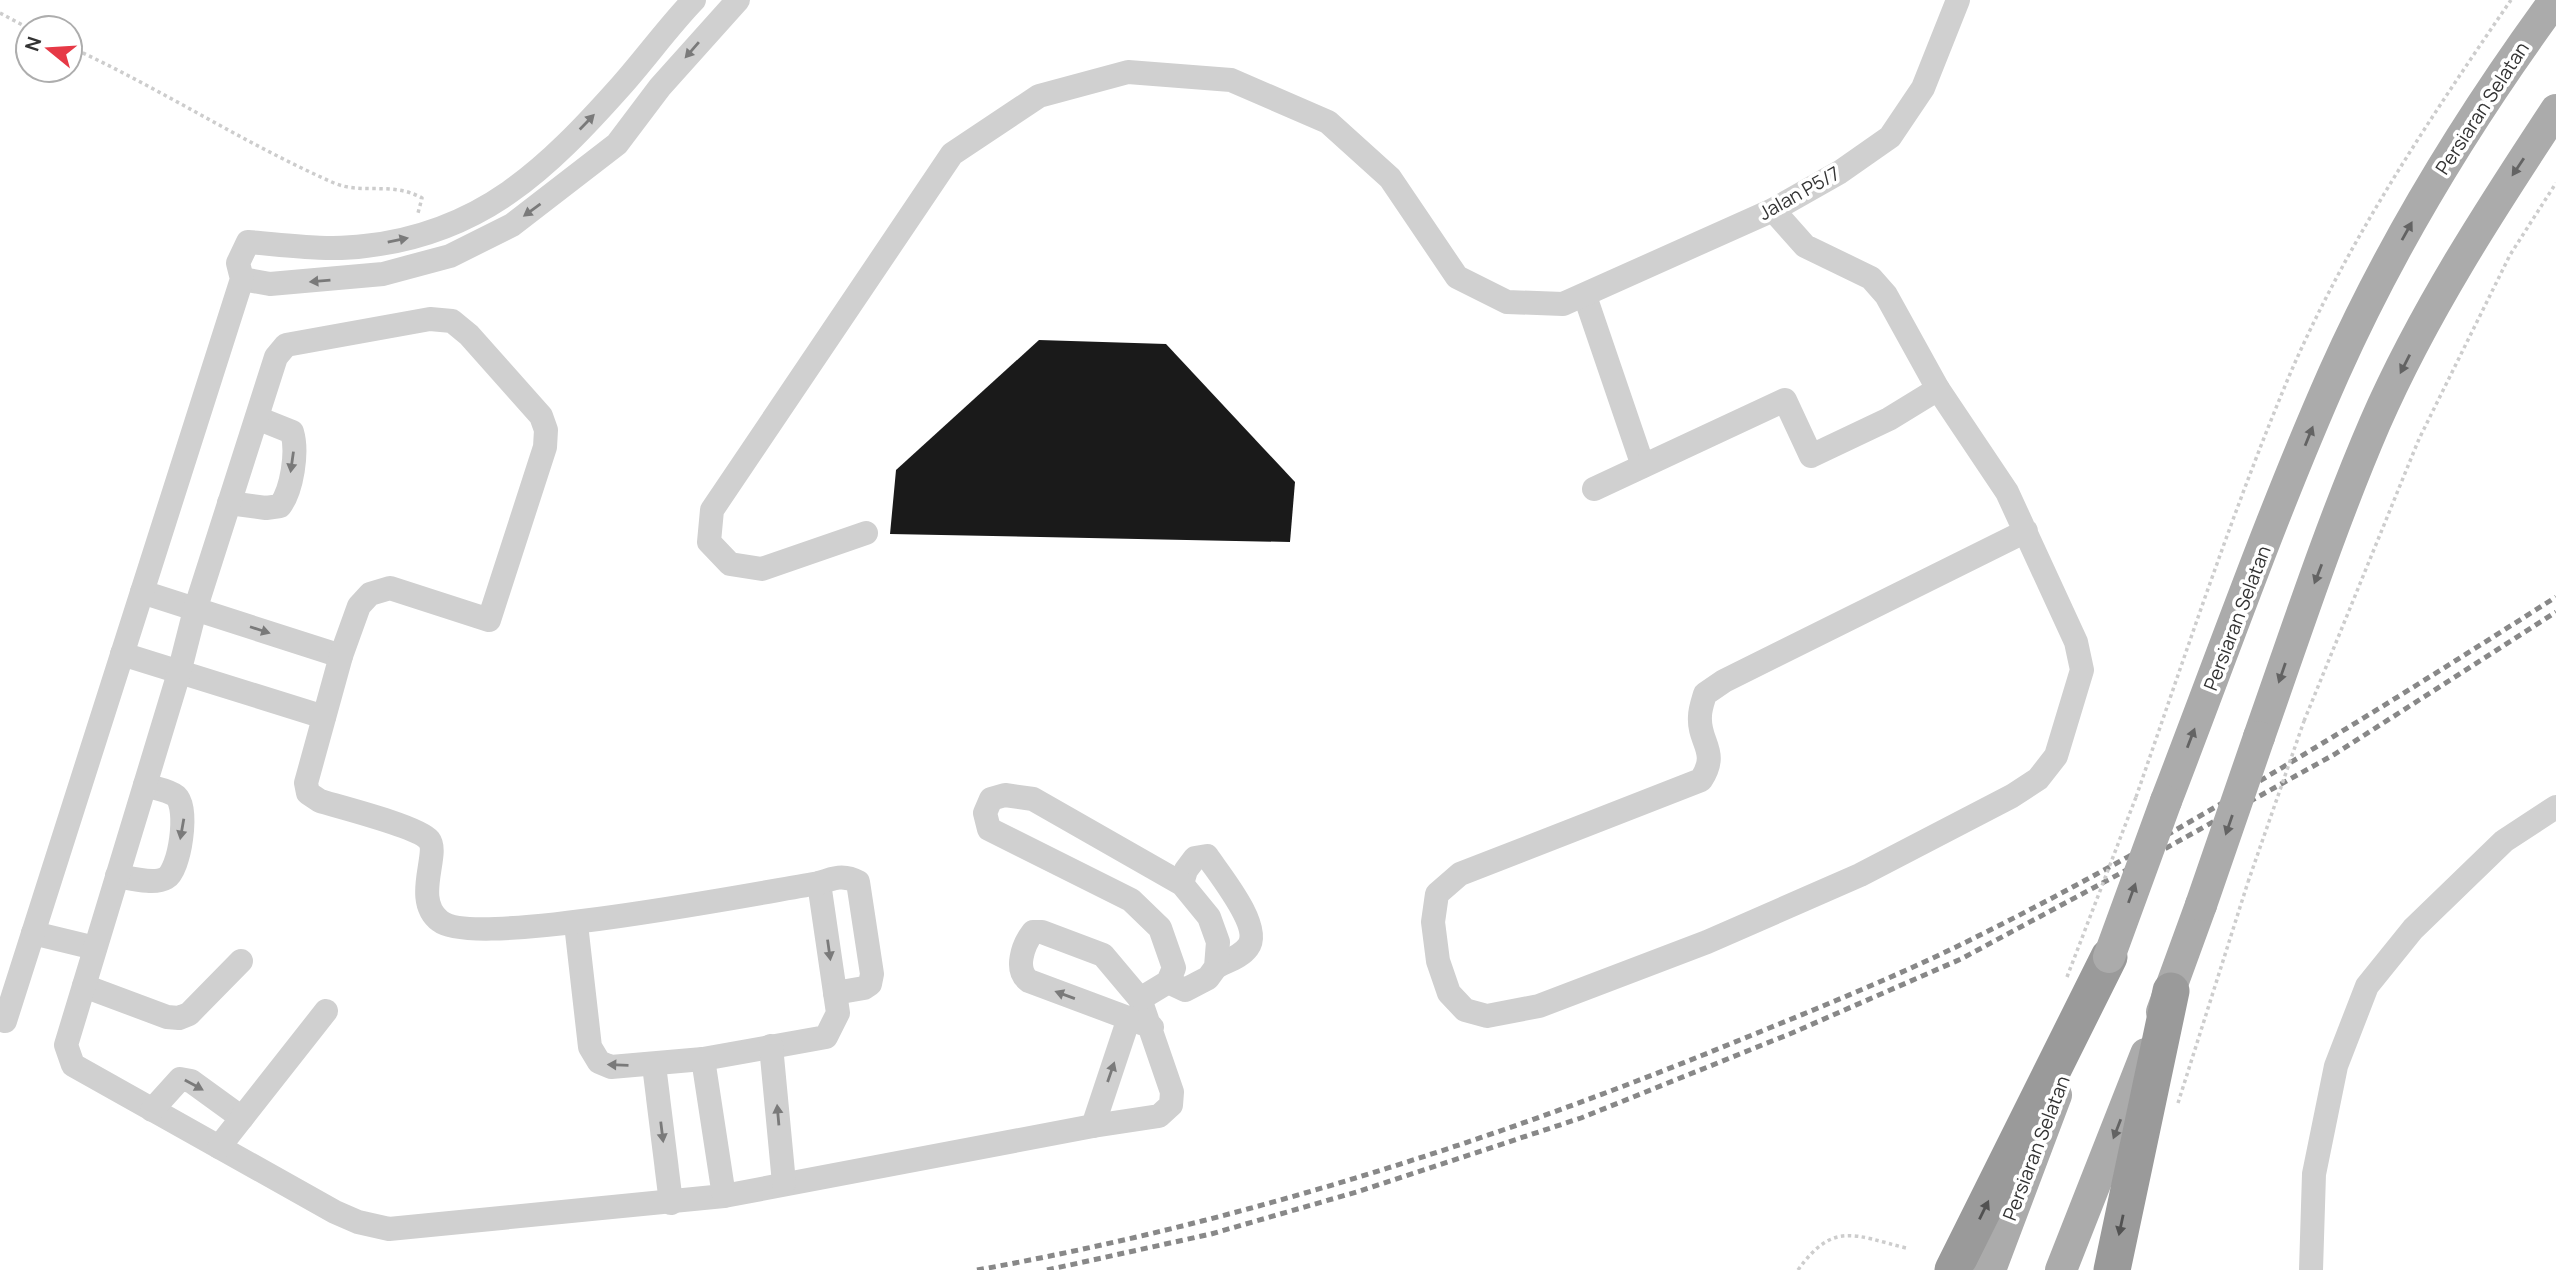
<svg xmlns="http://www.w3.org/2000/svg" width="2556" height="1270" font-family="Manrope,sans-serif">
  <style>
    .building { fill: #1a1a1a }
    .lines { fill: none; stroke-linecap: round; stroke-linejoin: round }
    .path { stroke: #cdcdcd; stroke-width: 3.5; stroke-dasharray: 3.5 3.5; stroke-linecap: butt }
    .minor { stroke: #d0d0d0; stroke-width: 24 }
    .major { stroke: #ababab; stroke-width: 32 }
    .highway { stroke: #9a9a9a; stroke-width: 37 }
    .rail { stroke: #888; stroke-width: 5; stroke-dasharray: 7 5; stroke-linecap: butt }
    .path-bridge { stroke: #cdcdcd; stroke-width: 3.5; stroke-dasharray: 3.5 3.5; stroke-linecap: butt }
    .major-bridge { stroke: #ababab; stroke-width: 32 }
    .oneway { fill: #7a7a7a }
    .oneway2 { fill: #636363 }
    .oneway3 { fill: #525252 }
    .labels { text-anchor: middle; stroke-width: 7; stroke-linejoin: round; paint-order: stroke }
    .street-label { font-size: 19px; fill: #333; stroke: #fff }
  </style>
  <rect width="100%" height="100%" fill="#fff"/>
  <!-- building -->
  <path class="building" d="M1039 340 1166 344 1295 482 1290 542 890 534 896 470Z"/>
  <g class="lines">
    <!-- path -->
    <g class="path">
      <path d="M0 13 28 28"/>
      <path d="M70 47C160 88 243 143 334 183 362 195 392 181 422 198L418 213"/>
      <path d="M2304 721 2419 439 2510 255 2556 183"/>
      <path d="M2136 797C2185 656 2232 512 2290 374 2347 242 2430 118 2511 0"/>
      <path d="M2178 1103 2248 882"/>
      <path d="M1798 1270C1833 1221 1854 1235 1906 1248"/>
    </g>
    <!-- minor -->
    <g class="minor">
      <path d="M1773 210 1805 246 1871 278 1886 295 1938 389 2007 492 2076 642 2082 670 2056 756 2038 779 2012 796 1860 875 1707 942 1539 1006 1487 1016 1465 1010 1449 993 1438 961 1433 922 1437 894 1460 874 1701 780C1720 751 1698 743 1700 716 1700 709 1703 701 1705 694L1724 681 2026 531"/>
      <path d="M242 279 270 284 383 274 450 256 512 225 617 144 660 87 738 0"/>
      <path d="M1585 296 1643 466"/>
      <path d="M1594 489 1785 400 1811 456 1889 419 1938 389"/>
      <path d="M229 503 266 508 280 506C292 490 298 452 292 432L257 418"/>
      <path d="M866 533 762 569 730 564 709 542 712 510 952 154 1039 96 1128 72 1231 80 1328 122 1390 178 1457 277 1507 302 1563 304 1773 210 1840 172 1890 137 1923 88 1958 0"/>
      <path d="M142 592 341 656"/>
      <path d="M122 654 324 717"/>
      <path d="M117 876C130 878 154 885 166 878 180 870 189 808 176 796 169 790 154 788 145 785"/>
      <path d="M1182 884 1186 870 1195 858 1207 856C1219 874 1263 927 1248 947 1241 957 1227 961 1216 967"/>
      <path d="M576 924 590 1047 599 1062 611 1067 703 1059 826 1037 838 1013 819 883"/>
      <path d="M33 933 95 948"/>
      <path d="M84 986 167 1017 179 1018 189 1014 241 961"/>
      <path d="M835 993 864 988 870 984 872 974 858 882C844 874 833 878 819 883 762 892 475 949 440 921 412 900 440 854 429 840 419 827 340 807 320 801L308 793 306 783 341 656 359 606 370 594 390 588 489 620 545 447 546 430 541 416 469 335 452 321 430 319 286 345 276 357 195 610 179 673 66 1045 73 1065 335 1212 358 1222 389 1229 724 1196 1093 1126 1159 1116 1171 1105 1172 1092 1140 999 1103 955 1042 932H1033C1023 945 1014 970 1029 981L1152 1027"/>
      <path d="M1140 999 1168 982 1174 968 1160 928 1131 900 989 829 985 813 991 799 1005 795 1033 799 1182 884 1209 917 1218 942 1216 967 1208 978 1185 990 1168 982"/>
      <path d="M5 1021 242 279 238 263 248 242C287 245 327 251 365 246 482 233 547 169 621 86 646 58 668 27 694 0"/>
      <path d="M771 1046 784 1183"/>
      <path d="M703 1059 724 1196"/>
      <path d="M654 1065 671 1203"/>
      <path d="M152 1110 180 1079 191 1081 242 1118"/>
      <path d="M1093 1126 1129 1018"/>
      <path d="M219 1147 326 1011"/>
      <path d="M2311 1270 2314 1174 2336 1066 2367 986 2413 929 2504 841 2556 807"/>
    </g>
    <!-- major -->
    <g class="major">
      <path d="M2259 737C2296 632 2331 525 2375 423 2423 313 2490 210 2556 110"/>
      <path d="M2166 801C2221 659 2272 513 2334 373 2393 241 2470 116 2555 0"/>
      <path d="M2162 1012 2201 905"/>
      <path d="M1990 1270 2056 1095"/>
      <path d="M2061 1270 2146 1054"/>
    </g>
    <!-- highway -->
    <g class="highway">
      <path d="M1953 1270 2109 957"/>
      <path d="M2112 1270 2171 991"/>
    </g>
    <!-- rail -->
    <g class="rail">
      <path d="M977 1270C1228 1225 1472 1148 1708 1053 1791 1019 1875 986 1956 947 2164 845 2361 721 2556 597"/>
      <path d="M1047 1270 1211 1234 1360 1191 1581 1118 1792 1033 1961 959 2134 866 2335 754 2556 612"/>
    </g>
    <!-- path-bridge -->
    <g class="path-bridge">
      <path d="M2248 882 2304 721"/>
      <path d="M2067 977 2136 797"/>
    </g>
    <!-- major-bridge -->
    <g class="major-bridge">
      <path d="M2201 905 2259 737"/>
      <path d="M2109 957 2166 801"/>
    </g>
  </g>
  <!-- one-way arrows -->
  <defs><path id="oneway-solid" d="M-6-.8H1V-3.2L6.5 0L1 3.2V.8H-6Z" transform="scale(1.75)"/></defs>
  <g class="oneway">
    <use href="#oneway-solid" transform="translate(692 50) rotate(131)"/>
    <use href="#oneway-solid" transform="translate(587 122) rotate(-46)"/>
    <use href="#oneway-solid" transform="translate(532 210) rotate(144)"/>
    <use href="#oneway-solid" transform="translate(398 240) rotate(-12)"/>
    <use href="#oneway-solid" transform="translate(320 281) rotate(175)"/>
    <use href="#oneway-solid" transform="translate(292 462) rotate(98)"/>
    <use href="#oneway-solid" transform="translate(260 630) rotate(18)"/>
    <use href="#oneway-solid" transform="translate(182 829) rotate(100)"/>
    <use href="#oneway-solid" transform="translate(829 950) rotate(82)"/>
    <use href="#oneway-solid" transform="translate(1065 995) rotate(-160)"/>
    <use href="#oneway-solid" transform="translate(618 1065) rotate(-178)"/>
    <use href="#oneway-solid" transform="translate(1111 1072) rotate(-71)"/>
    <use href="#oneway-solid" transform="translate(194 1085) rotate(29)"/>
    <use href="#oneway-solid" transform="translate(778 1115) rotate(-95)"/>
    <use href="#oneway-solid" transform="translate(662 1132) rotate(83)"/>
  </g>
  <g class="oneway2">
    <use href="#oneway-solid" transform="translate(2518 167) rotate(124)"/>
    <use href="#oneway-solid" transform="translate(2407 231) rotate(-61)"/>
    <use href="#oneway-solid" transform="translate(2405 364) rotate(117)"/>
    <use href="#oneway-solid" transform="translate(2309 436) rotate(-68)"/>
    <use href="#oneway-solid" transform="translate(2318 574) rotate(111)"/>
    <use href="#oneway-solid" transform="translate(2282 673) rotate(109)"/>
    <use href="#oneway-solid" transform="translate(2191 738) rotate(-69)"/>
    <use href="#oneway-solid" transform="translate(2229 825) rotate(109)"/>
    <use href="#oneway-solid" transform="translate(2132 893) rotate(-70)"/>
    <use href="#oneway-solid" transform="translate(2117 1129) rotate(111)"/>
  </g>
  <g class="oneway3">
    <use href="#oneway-solid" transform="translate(1984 1210) rotate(-64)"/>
    <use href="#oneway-solid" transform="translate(2121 1225) rotate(102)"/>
  </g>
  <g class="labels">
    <!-- street labels -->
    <g class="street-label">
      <text transform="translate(2482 108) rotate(-57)" y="7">Persiaran Selatan</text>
      <text transform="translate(1799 193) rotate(-29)" y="7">Jalan P5/7</text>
      <text transform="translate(2237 618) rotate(-69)" y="7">Persiaran Selatan</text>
      <text transform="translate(2036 1148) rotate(-69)" y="7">Persiaran Selatan</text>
    </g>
  </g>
  <!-- north arrow -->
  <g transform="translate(49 49) rotate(288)"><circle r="33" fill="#ffffff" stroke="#adadad" stroke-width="2"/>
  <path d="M0-5L12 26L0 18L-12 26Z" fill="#e63946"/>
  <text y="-10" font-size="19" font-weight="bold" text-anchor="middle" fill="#333333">N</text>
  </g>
</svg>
